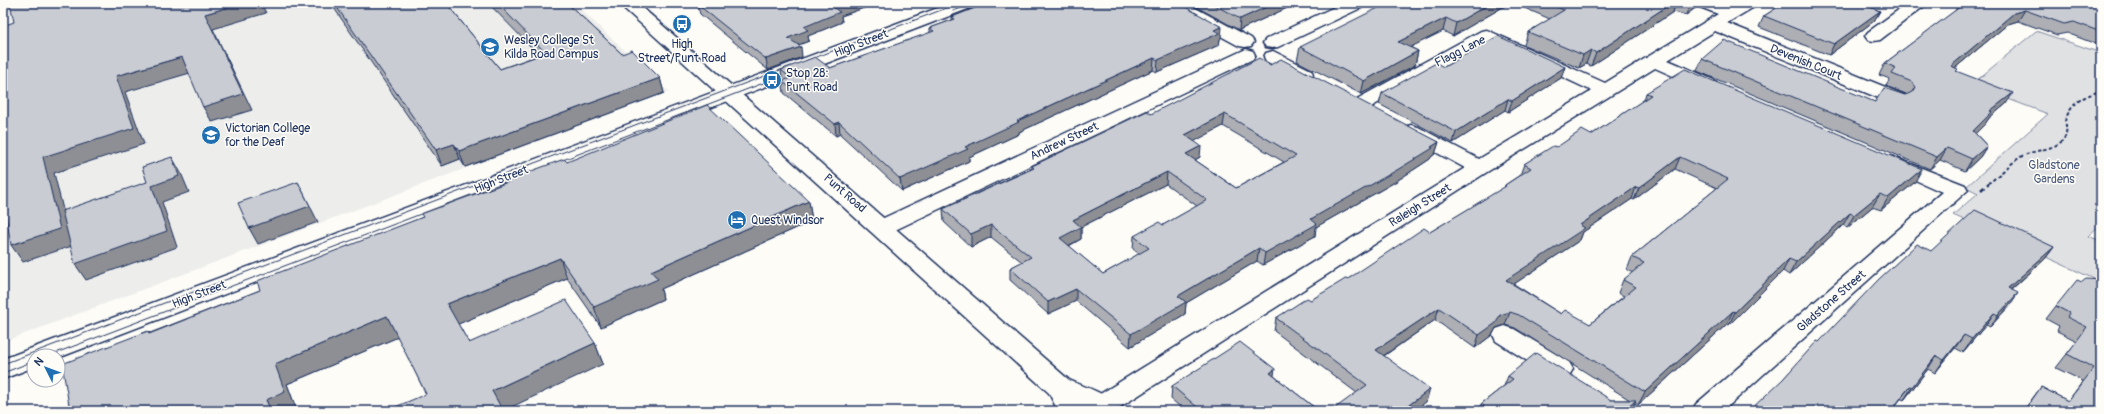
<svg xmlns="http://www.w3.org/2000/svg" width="2104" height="414" font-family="Pangolin,sans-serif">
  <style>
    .built { fill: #edeeec }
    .green { fill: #e0e1e3; stroke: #7e88a0 }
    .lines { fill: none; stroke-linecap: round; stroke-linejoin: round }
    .minor-casing { stroke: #1b2f5e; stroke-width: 3 }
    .major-casing { stroke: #1b2f5e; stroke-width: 3 }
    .highway-casing { stroke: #1b2f5e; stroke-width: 3 }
    .path-far1 { stroke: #1b2f5e; stroke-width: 2; stroke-dasharray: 3.5 2.5; stroke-linecap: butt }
    .path { stroke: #1b2f5e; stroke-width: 2.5; stroke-dasharray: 4.5 3.5; stroke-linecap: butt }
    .minor { fill: #fdfcf7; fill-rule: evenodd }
    .major { fill: #fdfcf7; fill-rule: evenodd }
    .highway { fill: #fdfcf7; fill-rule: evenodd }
    .tram { stroke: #1b2f5e; stroke-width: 1 }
    .wall { fill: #adafb5; stroke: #1b2f5e; fill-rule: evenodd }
    .shaded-wall { fill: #8d8f94; stroke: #1b2f5e }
    .building { fill: #c9ccd3; stroke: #1b2f5e; fill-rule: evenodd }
    .labels { text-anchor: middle; stroke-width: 3; stroke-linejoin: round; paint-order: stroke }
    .poi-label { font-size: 12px; fill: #1b2f5e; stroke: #fdfcf7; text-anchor: start }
    .street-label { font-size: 12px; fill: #1b2f5e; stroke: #fdfcf7 }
    .park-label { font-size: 12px; fill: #4c5c7f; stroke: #fdfcf7 }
  </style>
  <rect width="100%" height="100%" fill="#fdfcf7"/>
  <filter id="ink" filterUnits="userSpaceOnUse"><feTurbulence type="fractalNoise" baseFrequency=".025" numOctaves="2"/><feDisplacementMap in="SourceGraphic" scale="8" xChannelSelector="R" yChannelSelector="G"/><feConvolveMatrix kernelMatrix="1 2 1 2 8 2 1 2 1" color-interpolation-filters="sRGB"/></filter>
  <g filter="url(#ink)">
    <!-- built -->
    <path class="built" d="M3 3H574L669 92 3 342Z"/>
    <!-- green -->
    <path class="green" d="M2036 31 2101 53V224L2088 236 2101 241V282L1953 215 1978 193 1966 187 2048 114 1971 85Z"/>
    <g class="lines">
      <!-- minor casing -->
      <g class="minor-casing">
        <g id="minor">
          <path d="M1164 3H1186L1251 38 1254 42 1251 46 1245 47 1239 46 1167 7Z"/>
          <path d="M1343 3H1366L1363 7 1278 47 1272 48 1266 47 1263 43 1266 39Z"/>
          <path d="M1697 3H1722L1730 6 1736 3H1757L1754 7 1727 23 1905 95 1908 99 1905 103 1898 105 1891 103 1715 31 1668 60 1714 80 1717 84 1714 88 1707 90 1700 88 1655 68 1487 172 1114 411H1080L1084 404 1465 168 1404 135 1401 131 1404 127 1411 125 1418 127 1479 159 1592 91 1488 42 1369 108 1362 110 1355 108 1352 104 1355 100 1481 31 1487 30 1605 83 1718 14 1700 7Z"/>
          <path d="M1908 3H1928L1880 40 1874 41 1868 40 1865 36 1868 32Z"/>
          <path d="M1246 49 1253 51 1255 55 1253 59 891 232 883 234 875 232 872 227 875 222Z"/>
          <path d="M1273 51 1311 70 1313 74 1311 78C1295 82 1280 68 1266 61L1264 57 1266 53Z"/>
          <path d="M1891 156 1965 185 1968 190 1723 411H1692L1696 404 1942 192 1884 166 1881 162 1884 158Z"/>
          <path d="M1505 326 1514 329 1569 362 1573 369 1569 376 1560 379 1551 376 1496 341 1493 335 1496 329Z"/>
        </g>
      </g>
      <!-- major casing -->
      <g class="major-casing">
        <path id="major" d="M951 3H976L973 7 58 358V356H34V367L3 379V359Z"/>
      </g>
      <!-- highway casing -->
      <g class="highway-casing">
        <path id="highway" d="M618 3H637L1069 380C1086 388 1112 394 1121 411L1084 409V411H1058L1049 393Z"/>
      </g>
      <!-- path-far1 -->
      <g class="path-far1">
        <path d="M3 5H12"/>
        <path d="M1988 184C1998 176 2008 166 2019 158 2036 146 2074 153 2065 121 2071 103 2083 96 2101 91"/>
      </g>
      <!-- path -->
      <path class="path" d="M1981 190 1989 183"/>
      <!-- minor -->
      <use href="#minor" class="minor"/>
      <!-- major -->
      <use href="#major" class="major"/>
      <!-- highway -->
      <use href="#highway" class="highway"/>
      <!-- tram -->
      <g class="tram">
        <path d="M953 11 976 3"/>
        <path d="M806 61 960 3"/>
        <path d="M555 163 774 79"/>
        <path d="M48 356 518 177"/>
        <path d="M3 364 791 66"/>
        <path d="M3 373 34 361"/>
      </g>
    </g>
    <!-- wall -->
    <g class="wall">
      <path d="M331 3H446L500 69 539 55 488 3H567L622 54 660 78 664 93 465 167 460 159 442 166 334 8Z"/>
      <path d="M700 3H878L841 16 842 22 808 36 809 41 798 45 802 57 768 70 700 14 697 4Z"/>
      <path d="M1189 3H1298L1239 30Z"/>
      <path d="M1510 3 1453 36 1443 31 1410 47 1418 51 1415 65 1361 94 1297 61 1300 47Z"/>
      <path d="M1513 3H1699L1698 6 1686 15 1673 12 1591 66 1586 64 1579 68 1524 45 1528 32 1550 19Z"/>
      <path d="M1784 3H1861H1860L1880 11 1874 21 1829 55 1759 27 1764 16Z"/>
      <path d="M2101 3V46L2067 33 2057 35 2018 21 2008 24 1955 68 1956 71 2006 104 1989 118 1985 124 1975 133 1987 146 1980 157 1965 171 1940 160 1930 169 1697 71 1702 59 1875 102 1906 94 1886 86 1890 79 1879 75 1885 63 1955 11 1958 5Z"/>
      <path d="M983 7 1221 38 1220 39 1219 45 1157 72 1153 70 1019 132V134L969 157V161L902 191 840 134 836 136 784 93 781 70 830 68 930 33V28L952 20V17Z"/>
      <path d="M1270 65 1439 142 1435 154 1431 157 1430 159 1395 182 1316 227 1315 236 1263 265 1257 261 1186 303 1185 314 1130 347 1076 301 1048 314 1010 280V268L1022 262 991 237 971 247 944 222 943 209 1032 168V166L1151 114ZM1223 126 1284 162 1236 188 1195 160 1200 157 1194 141ZM1166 184 1197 206 1163 225 1134 236 1133 249 1139 254 1103 274 1069 246 1081 239V227Z"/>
      <path d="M1444 67H1565L1561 78 1508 112 1505 110 1453 143 1379 104 1382 93Z"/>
      <path d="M1646 93 1915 182 1881 210 1872 207 1847 228 1843 225 1789 275 1783 271 1729 325 1727 324 1638 405 1635 403 1631 411H1478L1481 404 1504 386 1508 376 1611 400H1630L1515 328 1505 325 1496 328 1492 335 1475 348 1435 320 1384 356 1426 402 1357 393 1274 331 1276 318 1311 300 1430 232 1504 188 1505 185 1520 175 1524 164 1557 147 1591 135 1644 100ZM1675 169 1717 188 1632 257 1627 270 1633 273 1623 280 1618 293 1624 296 1590 324 1561 314 1514 284 1580 240 1583 232 1632 199 1634 200Z"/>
      <path d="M567 162 809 201 812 221 661 289 663 299 601 327 567 278 458 324 469 343H595L603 364 426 394 398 337 287 384 297 411H70L148 331 150 333 260 290 423 217 508 182 507 180Z"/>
      <path d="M2054 247 2045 259 2011 290 2010 305 1990 327 1986 325 1963 352 1955 348 1935 373 1928 369 1904 400 1902 399 1783 379 1819 342 1931 251Z"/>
      <path d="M2082 282 2101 411H2023L2041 387 2068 401 2083 381 2056 368 2077 341 2057 331 2059 326 2046 319 2056 306Z"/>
      <path d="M1274 376 1319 411H1185L1171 399 1172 386Z"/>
    </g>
    <!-- shaded-wall -->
    <g class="shaded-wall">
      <path d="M243 3H261L266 13 213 29 252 110 212 122 203 107 205 14Z"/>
      <path d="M849 3H878L841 16 842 22 808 36 809 41 790 48 788 38 804 27 834 8Z"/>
      <path d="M1275 3H1298L1239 30 1240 19Z"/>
      <path d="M1491 3H1510L1453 36 1456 23Z"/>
      <path d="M1672 3H1676L1673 12 1591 66 1596 53Z"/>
      <path d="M1690 3H1699L1698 6 1686 15Z"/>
      <path d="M2025 10 2018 21 2008 24 1944 77 1951 66 2014 13Z"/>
      <path d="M1880 11 1874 21 1829 55 1834 44Z"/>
      <path d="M1446 18 1443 31 1395 55 1398 42Z"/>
      <path d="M1222 27 1221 38 1220 39 1219 45 1157 72 1158 60 1214 30Z"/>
      <path d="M801 47 802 57 768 70 766 59Z"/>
      <path d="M1591 50 1586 64 1579 68 1583 55Z"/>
      <path d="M1418 51 1415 65 1361 94 1364 81Z"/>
      <path d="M182 57 190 73 125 92 144 144 54 173 72 246 23 262 11 245 43 157 116 76Z"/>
      <path d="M1154 58 1153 70 1019 132V134L969 157V161L902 191 900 179 1017 121Z"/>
      <path d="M1565 67 1561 78 1508 112 1512 101Z"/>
      <path d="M660 78 664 93 465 167 459 151Z"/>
      <path d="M2013 93 2006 104 1989 118 1985 124 1966 143 1973 131 1990 111Z"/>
      <path d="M1508 99 1505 110 1453 143 1456 132Z"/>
      <path d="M1225 114 1223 126 1184 147 1185 135Z"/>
      <path d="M839 122 840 134 836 136 835 124Z"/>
      <path d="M1439 142 1435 154 1431 157 1430 159 1395 182 1316 227 1315 236 1263 265 1265 253 1311 219Z"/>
      <path d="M454 144 460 159 442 166 436 150Z"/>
      <path d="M1201 146 1200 157 1185 165 1186 154Z"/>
      <path d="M1987 146 1980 157 1965 171 1972 159Z"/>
      <path d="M1947 148 1940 160 1930 169 1937 157Z"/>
      <path d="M172 157 181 173 189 192 162 202 177 247 86 280 75 264 152 186Z"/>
      <path d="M1680 157 1675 169 1634 200 1639 188Z"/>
      <path d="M1922 169 1915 182 1881 210 1888 198Z"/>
      <path d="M1167 172 1166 184 1081 227V239L1060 250V238L1073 220Z"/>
      <path d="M298 182 318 222 258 244 249 228Z"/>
      <path d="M1636 187 1632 199 1583 232 1580 240 1502 292 1506 280 1580 225Z"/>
      <path d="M1880 194 1872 207 1847 228 1854 215Z"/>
      <path d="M809 201 812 221 661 289 663 299 601 327 594 307 651 271Z"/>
      <path d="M3 204H4L16 220 3 224Z"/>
      <path d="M1850 213 1843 225 1789 275 1796 262Z"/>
      <path d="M991 225V237L971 247V234Z"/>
      <path d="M2054 247 2045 259 1999 300 2008 288Z"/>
      <path d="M1259 248 1257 261 1186 303 1185 314 1130 347 1131 334 1178 296Z"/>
      <path d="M560 258 567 278 456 325 447 304Z"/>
      <path d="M1789 259 1783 271 1729 325 1735 312Z"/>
      <path d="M1076 289V301L1048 314V302Z"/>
      <path d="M2018 293 2010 305 1990 327 1998 315Z"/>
      <path d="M1439 308 1435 320 1373 363 1376 350Z"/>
      <path d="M1733 311 1727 324 1638 405 1645 392Z"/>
      <path d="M1510 312 1505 325 1496 328 1492 335 1475 348 1479 335 1500 315Z"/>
      <path d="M1994 313 1986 325 1963 352 1972 339Z"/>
      <path d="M387 316 398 337 287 384 297 411H271L266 400 275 364Z"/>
      <path d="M1964 335 1955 348 1935 373 1944 360Z"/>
      <path d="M595 343 603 364 503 411H501L492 391Z"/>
      <path d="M1936 356 1928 369 1904 400 1912 387Z"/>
      <path d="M1275 369 1273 382 1270 373Z"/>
      <path d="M1910 386 1892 411H1891Z"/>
      <path d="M1430 389 1426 402 1414 411H1401Z"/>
      <path d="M1636 400 1631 411H1624Z"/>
    </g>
    <!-- building -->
    <g class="building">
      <path d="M10 3H243L205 14 243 94 203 107 182 57 116 76 134 128 43 157 60 229 11 245 4 204H3V26L14 22Z"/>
      <path d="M334 3H446L500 69 546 53 497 3H567L622 54 632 50 660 78 459 151 454 144 436 150Z"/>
      <path d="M700 3H849L834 8 840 12 804 27 808 30 788 38 801 47 766 59 697 4Z"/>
      <path d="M995 3H1178L1222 27 1214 30 1220 33 1158 60 1154 58 1017 121 1019 122 965 147 968 149 900 179 839 122 835 124 782 81 791 78 781 70 815 57 830 68 934 31 930 28 955 19 952 17 980 6 983 7Z"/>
      <path d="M1211 3H1275L1240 19Z"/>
      <path d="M1388 3H1491L1456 23 1446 18 1398 42 1418 51 1364 81 1300 47Z"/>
      <path d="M1547 3H1672L1596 53 1591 50 1583 55 1528 32 1564 10Z"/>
      <path d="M1784 3H1859L1880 11 1834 44 1764 16Z"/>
      <path d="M1961 3H2101V32L2074 22 2064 24 2025 10 2014 13 1951 66 1958 69 1956 71 2013 93 1990 111 1992 112 1973 131 1987 146 1972 159 1947 148 1937 157 1702 59 1724 40 1875 102 1884 88 1905 95 1913 92 1916 87 1912 82 1892 74 1896 68 1885 63 1961 6 1958 5Z"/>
      <path d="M1498 36 1565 67 1512 101 1508 99 1456 132 1382 93 1436 63 1444 67Z"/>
      <path d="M1259 58 1270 65 1281 59 1439 142 1431 147 1433 148 1397 170 1311 219 1317 224 1265 253 1259 248 1178 296 1186 302 1131 334 1076 289 1048 302 1010 268 1031 257 991 225 971 234 943 209 1034 168 1032 166 1147 111 1151 114ZM1225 114 1296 156 1236 188 1186 154 1201 146 1185 135ZM1167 172 1207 200 1163 225 1159 222 1134 236 1149 248 1103 274 1060 238 1081 227 1073 220Z"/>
      <path d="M1685 69 1922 169 1888 198 1880 194 1854 215 1850 213 1796 262 1789 259 1735 312 1733 311 1645 392 1519 315 1510 312 1500 315 1496 323 1479 335 1439 308 1376 350 1430 389 1401 411H1331L1367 385 1276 318 1307 298 1311 300 1347 278 1348 279 1424 228 1430 232 1506 186 1505 185 1531 168 1524 164 1553 146 1557 147 1582 130 1591 135 1651 95 1646 93ZM1680 157 1728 179 1632 257 1644 263 1623 280 1636 287 1590 324 1565 310 1561 314 1506 280 1585 228 1580 225 1636 187 1639 188Z"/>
      <path d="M707 105 809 201 651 271 658 279 594 307 560 258 447 304 469 343 566 300 595 343 492 391 503 411H386L426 394 387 316 275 364 285 392 266 400 271 411H70L62 364 148 331 149 334 260 290 257 281 423 217 421 214 508 182 507 180 564 159 567 162Z"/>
      <path d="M172 157 179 176 152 186 167 231 75 264 62 211 147 182 142 167Z"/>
      <path d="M298 182 310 206 249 228 238 203Z"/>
      <path d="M1975 210 2054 247 2008 288 2018 293 1998 315 1994 313 1972 339 1964 335 1944 360 1936 356 1912 387 1910 386 1891 411H1749L1783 379 1817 341 1819 342 1879 279 1917 244 1931 251Z"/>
      <path d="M2086 279 2101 280V411H2024L2041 387 2068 401 2094 368 2067 354 2087 327 2067 317 2069 313 2056 306 2077 280 2082 282Z"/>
      <path d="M1240 342 1275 369 1270 373 1319 411H1202L1172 386Z"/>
      <path d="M1536 353 1611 400H1636L1624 411H1478L1484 406 1481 404 1513 379 1508 376Z"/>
    </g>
  </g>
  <!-- icons -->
  <defs>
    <g id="bus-disc" transform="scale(1)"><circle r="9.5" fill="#1f6fb2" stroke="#fdfcf7"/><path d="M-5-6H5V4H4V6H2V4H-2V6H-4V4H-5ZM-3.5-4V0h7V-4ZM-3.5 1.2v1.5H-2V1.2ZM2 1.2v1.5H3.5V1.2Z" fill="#fff"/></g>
    <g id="school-disc" transform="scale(1)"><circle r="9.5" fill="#1f6fb2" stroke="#fdfcf7"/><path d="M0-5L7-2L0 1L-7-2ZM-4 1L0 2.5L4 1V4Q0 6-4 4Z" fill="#fff"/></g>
    <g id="hotel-disc" transform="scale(1)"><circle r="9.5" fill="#1f6fb2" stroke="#fdfcf7"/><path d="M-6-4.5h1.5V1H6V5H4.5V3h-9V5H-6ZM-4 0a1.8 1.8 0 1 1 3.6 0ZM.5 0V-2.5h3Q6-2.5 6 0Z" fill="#fff"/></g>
  </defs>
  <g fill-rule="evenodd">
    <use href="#bus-disc" x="682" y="24"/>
    <use href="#school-disc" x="490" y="47"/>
    <use href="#bus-disc" x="772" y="80"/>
    <use href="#school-disc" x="211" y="135"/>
    <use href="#hotel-disc" x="737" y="220"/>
  </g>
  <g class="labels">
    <!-- poi labels -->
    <g class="poi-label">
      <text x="504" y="44">Wesley College St<tspan x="504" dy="14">Kilda Road Campus</tspan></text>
      <text x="682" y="48" text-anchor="middle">High<tspan x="682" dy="14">Street/Punt Road</tspan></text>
      <text x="786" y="77">Stop 28:<tspan x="786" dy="14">Punt Road</tspan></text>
      <text x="225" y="132">Victorian College<tspan x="225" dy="14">for the Deaf</tspan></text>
      <text x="751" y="224">Quest Windsor</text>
    </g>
    <!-- street labels -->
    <g class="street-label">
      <text transform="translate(861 43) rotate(-21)" y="4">High Street</text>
      <text transform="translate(1460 51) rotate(-27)" y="4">Flagg Lane</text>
      <text transform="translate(1806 62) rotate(22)" y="4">Devenish Court</text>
      <text transform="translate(1064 141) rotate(-25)" y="4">Andrew Street</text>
      <text transform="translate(501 179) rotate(-21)" y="4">High Street</text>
      <text transform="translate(845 193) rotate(41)" y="4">Punt Road</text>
      <text transform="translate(1420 205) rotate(-32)" y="4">Raleigh Street</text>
      <text transform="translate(199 294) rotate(-21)" y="4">High Street</text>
      <text transform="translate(1831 301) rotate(-41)" y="4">Gladstone Street</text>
    </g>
    <!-- park labels -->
    <g class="park-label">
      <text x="2054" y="169">Gladstone<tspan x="2054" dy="14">Gardens</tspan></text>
    </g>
  </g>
  <!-- margin -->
  <rect width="2104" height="414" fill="none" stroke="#fdfcf7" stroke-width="16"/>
  <rect x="8" y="8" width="2088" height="398" fill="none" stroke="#1b2f5e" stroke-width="1.5" filter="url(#ink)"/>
  <!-- north arrow -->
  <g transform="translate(46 368) rotate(312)"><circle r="19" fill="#fdfcf7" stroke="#a3aaba"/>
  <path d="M0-3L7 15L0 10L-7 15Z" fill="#1f6fb2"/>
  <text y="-6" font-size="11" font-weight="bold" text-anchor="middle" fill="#1b2f5e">N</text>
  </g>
</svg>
